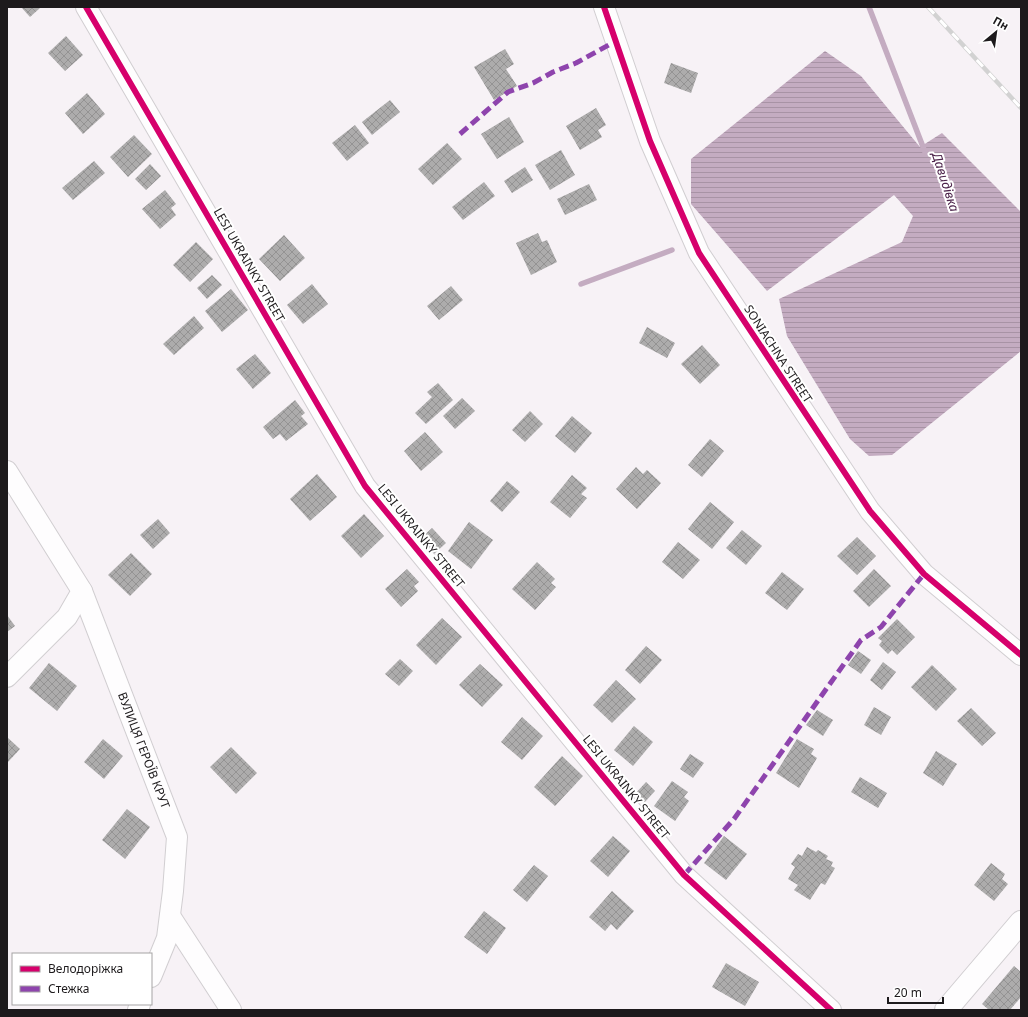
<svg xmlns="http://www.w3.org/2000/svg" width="1028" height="1017" font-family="'Noto Sans',sans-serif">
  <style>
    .water { fill: url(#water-rules) }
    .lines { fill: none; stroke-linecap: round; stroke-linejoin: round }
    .stream { stroke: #c4acc1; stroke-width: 5.5 }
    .building { fill: url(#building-cross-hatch) }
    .minor-casing { stroke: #d1ced1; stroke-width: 22 }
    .tertiary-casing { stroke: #d1ced1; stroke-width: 24 }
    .minor { stroke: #fefdfe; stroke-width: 20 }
    .tertiary { stroke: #fefdfe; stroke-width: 22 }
    .rail-casing { stroke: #d2d2d2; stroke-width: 4.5 }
    .rail { stroke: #fff; stroke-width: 3; stroke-dasharray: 9; stroke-linecap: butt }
    .quiet { stroke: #8e44ad; stroke-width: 5; stroke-dasharray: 10 5; stroke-linecap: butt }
    .cycleway-casing { stroke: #fff; stroke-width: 8 }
    .cycleway { stroke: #d6006c; stroke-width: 6 }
    .labels { text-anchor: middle; stroke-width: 4; stroke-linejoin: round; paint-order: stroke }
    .street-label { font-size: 12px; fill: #1d1a1c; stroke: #fff }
    .water-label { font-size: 13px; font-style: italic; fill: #4d244b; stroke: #fff }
  </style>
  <defs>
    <pattern id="water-rules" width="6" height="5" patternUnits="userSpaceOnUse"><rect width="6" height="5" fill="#c4acc1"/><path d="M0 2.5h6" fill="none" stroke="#a893a5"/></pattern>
    <pattern id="building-cross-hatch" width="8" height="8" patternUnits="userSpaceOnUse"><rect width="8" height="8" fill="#adacac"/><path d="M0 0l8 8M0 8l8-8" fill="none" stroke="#949393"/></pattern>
  </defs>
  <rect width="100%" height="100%" fill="#f7f2f6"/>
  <!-- water -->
  <path class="water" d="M825 51 861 76 920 147 942 133 1021 212V351L892 455 869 456 850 439 787 336 779 299 902 242 913 216 894 195 767 291 691 204V159Z"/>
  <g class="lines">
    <!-- stream -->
    <g class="stream">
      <path d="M869 7 925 152"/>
      <path d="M581 284 672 250"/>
    </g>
  </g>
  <!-- building -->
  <g class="building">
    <path d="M21 7H41L30 17Z"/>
    <path d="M66 36 83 55 65 71 48 53Z"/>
    <path d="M505 49 514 64 506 69 517 86 494 100 474 67Z"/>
    <path d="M671 63 698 73 691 93 664 83Z"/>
    <path d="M87 93 105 114 83 134 65 113Z"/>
    <path d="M390 100 400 112 372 135 362 122Z"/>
    <path d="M596 108 606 125 598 130 602 137 580 150 566 126Z"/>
    <path d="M509 117 524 142 497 159 481 134Z"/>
    <path d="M355 125 369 143 347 161 332 143Z"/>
    <path d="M134 135 152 154 128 177 110 157Z"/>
    <path d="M447 143 462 159 433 185 418 169Z"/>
    <path d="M561 150 575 175 550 190 535 165Z"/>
    <path d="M94 161 105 173 73 200 62 188Z"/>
    <path d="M150 164 161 176 146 190 135 179Z"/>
    <path d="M525 167 533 180 512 193 504 181Z"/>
    <path d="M484 182 495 196 463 220 452 207Z"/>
    <path d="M589 184 597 200 565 215 557 199Z"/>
    <path d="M165 190 176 204 171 208 176 215 160 229 142 209Z"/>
    <path d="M538 233 542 242 547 240 557 262 531 275 516 243Z"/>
    <path d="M284 235 305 258 280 281 259 259Z"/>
    <path d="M196 242 213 259 190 282 173 265Z"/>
    <path d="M212 275 222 285 207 299 197 288Z"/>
    <path d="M312 284 328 304 303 324 287 305Z"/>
    <path d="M451 286 463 300 439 320 427 306Z"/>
    <path d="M231 289 248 310 222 332 205 311Z"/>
    <path d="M194 316 204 328 174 355 163 344Z"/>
    <path d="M647 327 675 343 667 358 639 343Z"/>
    <path d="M702 345 720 365 700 384 681 364Z"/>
    <path d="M255 354 271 373 253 389 236 369Z"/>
    <path d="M438 383 453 400 426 424 415 413 432 397 427 392Z"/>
    <path d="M462 398 475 411 455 429 443 416Z"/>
    <path d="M295 400 305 413 301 416 308 424 286 441 280 434 273 439 263 427Z"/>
    <path d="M530 411 543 424 525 442 512 430Z"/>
    <path d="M572 416 592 433 575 453 555 436Z"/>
    <path d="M425 432 443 452 421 471 404 451Z"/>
    <path d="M710 439 724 451 702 477 688 465Z"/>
    <path d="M636 467 643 474 647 470 661 483 637 509 616 489Z"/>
    <path d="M317 474 337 497 310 521 290 499Z"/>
    <path d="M572 475 587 488 581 494 587 498 570 518 550 502Z"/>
    <path d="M507 481 520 492 502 512 490 501Z"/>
    <path d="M710 502 734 522 712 549 688 529Z"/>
    <path d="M364 514 384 536 361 558 341 536Z"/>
    <path d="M158 519 170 533 153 549 140 535Z"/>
    <path d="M469 522 493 540 471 569 448 551Z"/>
    <path d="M432 528 446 543 434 554 420 539Z"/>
    <path d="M742 530 762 546 746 565 726 548Z"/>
    <path d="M857 537 876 556 857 575 837 556Z"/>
    <path d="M678 542 700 560 683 579 662 562Z"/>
    <path d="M131 553 152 574 130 596 108 575Z"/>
    <path d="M537 562 555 579 551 583 556 587 535 610 512 589Z"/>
    <path d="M407 569 419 582 414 586 418 591 401 607 385 589Z"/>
    <path d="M874 569 891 586 869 607 853 591Z"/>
    <path d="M782 572 804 589 787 610 765 593Z"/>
    <path d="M7 615 15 626 7 632Z"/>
    <path d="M442 618 462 637 436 665 416 645Z"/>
    <path d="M897 619 915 637 897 655 892 650 888 654 879 645 882 641 878 638Z"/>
    <path d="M646 646 662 660 640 684 625 670Z"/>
    <path d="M858 651 871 660 861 674 848 665Z"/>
    <path d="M400 659 413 671 399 686 385 674Z"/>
    <path d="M883 662 896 672 882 690 870 680Z"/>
    <path d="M49 663 77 686 57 711 29 688Z"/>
    <path d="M480 664 503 685 482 707 459 685Z"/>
    <path d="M932 665 957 689 936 711 911 687Z"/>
    <path d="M616 680 636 699 612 723 593 705Z"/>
    <path d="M874 707 891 717 881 735 864 725Z"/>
    <path d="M971 708 996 733 982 746 957 721Z"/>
    <path d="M817 710 833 720 823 736 806 725Z"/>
    <path d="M522 717 543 736 522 760 501 742Z"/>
    <path d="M634 726 653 742 633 766 614 750Z"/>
    <path d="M7 737 20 749 8 762 7 761Z"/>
    <path d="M103 739 123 756 104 779 84 762Z"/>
    <path d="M797 739 814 749 811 754 817 758 799 788 776 773Z"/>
    <path d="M231 747 257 773 236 794 210 767Z"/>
    <path d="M936 751 957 764 943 786 923 773Z"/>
    <path d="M690 754 704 763 693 778 680 769Z"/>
    <path d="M562 756 583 776 555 806 534 787Z"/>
    <path d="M860 777 887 793 878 808 851 792Z"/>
    <path d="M672 781 688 792 684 797 689 801 675 821 654 806Z"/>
    <path d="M646 782 655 791 644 803 635 794Z"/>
    <path d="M127 809 150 827 125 859 102 840Z"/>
    <path d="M613 836 630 851 608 877 590 861Z"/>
    <path d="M724 836 747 854 726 880 704 863Z"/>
    <path d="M807 847 816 852 818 850 828 856 826 859 833 862 831 866 835 868 825 885 821 883 810 900 794 890 798 885 788 879 795 867 791 864 798 854 802 856Z"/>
    <path d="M991 863 1005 874 1002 879 1008 884 994 901 974 885Z"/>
    <path d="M534 865 548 876 527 902 513 890Z"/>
    <path d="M612 891 634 911 617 930 611 924 605 931 589 917Z"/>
    <path d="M484 911 506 928 487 954 464 937Z"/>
    <path d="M726 963 759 982 745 1006 712 987Z"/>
    <path d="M1014 966 1021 972V997L1010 1010H989L982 1004Z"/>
  </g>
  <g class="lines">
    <!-- minor casing -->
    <g class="minor-casing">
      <g id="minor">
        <path d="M86 7 365 486 684 875 831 1010"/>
        <path d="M604 7 650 141 699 253 870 511 924 574 1021 655"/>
        <path d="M7 471 82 591 67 617 7 677"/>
        <path id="s1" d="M82 591 177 837 173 891 167 938 151 977"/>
        <path d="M170 916 231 1010"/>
        <path d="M138 1010 140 1004"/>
      </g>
    </g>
    <!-- tertiary casing -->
    <g class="tertiary-casing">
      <path id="tertiary" d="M946 1010 1021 922"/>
    </g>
    <!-- minor -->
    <use href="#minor" class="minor"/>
    <!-- tertiary -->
    <use href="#tertiary" class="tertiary"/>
    <!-- rail casing -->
    <g class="rail-casing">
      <path id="rail" d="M928 7 1021 108"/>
    </g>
    <!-- rail -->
    <use href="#rail" class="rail"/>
    <!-- quiet -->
    <g class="quiet">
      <path d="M460 134 508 92 533 83 553 72 576 63 616 41"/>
      <path d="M684 875 734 819 861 640 881 627 924 574"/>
    </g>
    <!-- cycleway casing -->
    <g class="cycleway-casing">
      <g id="cycleway">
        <path d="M86 7 365 486 684 875 831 1010"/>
        <path d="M604 7 650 141 699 253 870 511 924 574 1021 655"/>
      </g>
    </g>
    <!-- cycleway -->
    <use href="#cycleway" class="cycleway"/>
  </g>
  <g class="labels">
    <!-- street labels -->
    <g class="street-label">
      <text transform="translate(249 265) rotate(60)" y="4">LESI UKRAINKY STREET</text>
      <text transform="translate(778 354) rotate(57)" y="4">SONIACHNA STREET</text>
      <text transform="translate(421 536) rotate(51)" y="4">LESI UKRAINKY STREET</text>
      <text dy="4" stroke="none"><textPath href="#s1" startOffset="171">ВУЛИЦЯ ГЕРОЇВ КРУТ</textPath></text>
      <text transform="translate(626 787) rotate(51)" y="4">LESI UKRAINKY STREET</text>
    </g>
    <!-- water labels -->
    <g class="water-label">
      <text transform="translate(946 182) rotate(72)" y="5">Давидівка</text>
    </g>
  </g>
  <!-- border -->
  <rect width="1028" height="1017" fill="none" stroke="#1d1a1c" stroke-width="16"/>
  <!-- legend -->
  <rect x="12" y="953" width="140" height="52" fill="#ffffff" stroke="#a5a3a4"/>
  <rect x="20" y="966" width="20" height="6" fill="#d6006c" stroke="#a5a3a4"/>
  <text x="48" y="973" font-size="12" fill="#1d1a1c">Велодоріжка</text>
  <rect x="20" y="986" width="20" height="6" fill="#8e44ad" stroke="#a5a3a4"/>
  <text x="48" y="993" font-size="12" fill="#1d1a1c">Стежка</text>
  <!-- north arrow -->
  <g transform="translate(996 32) rotate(29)" stroke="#ffffff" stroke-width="3" paint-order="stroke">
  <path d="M0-3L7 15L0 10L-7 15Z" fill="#1d1a1c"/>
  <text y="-6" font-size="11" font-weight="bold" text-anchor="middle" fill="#1d1a1c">Пн</text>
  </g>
  <!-- scale -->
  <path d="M888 997v6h55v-6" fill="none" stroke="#1d1a1c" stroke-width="2"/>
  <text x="894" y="997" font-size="12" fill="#1d1a1c" stroke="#ffffff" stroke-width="3" paint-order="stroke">20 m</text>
</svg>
